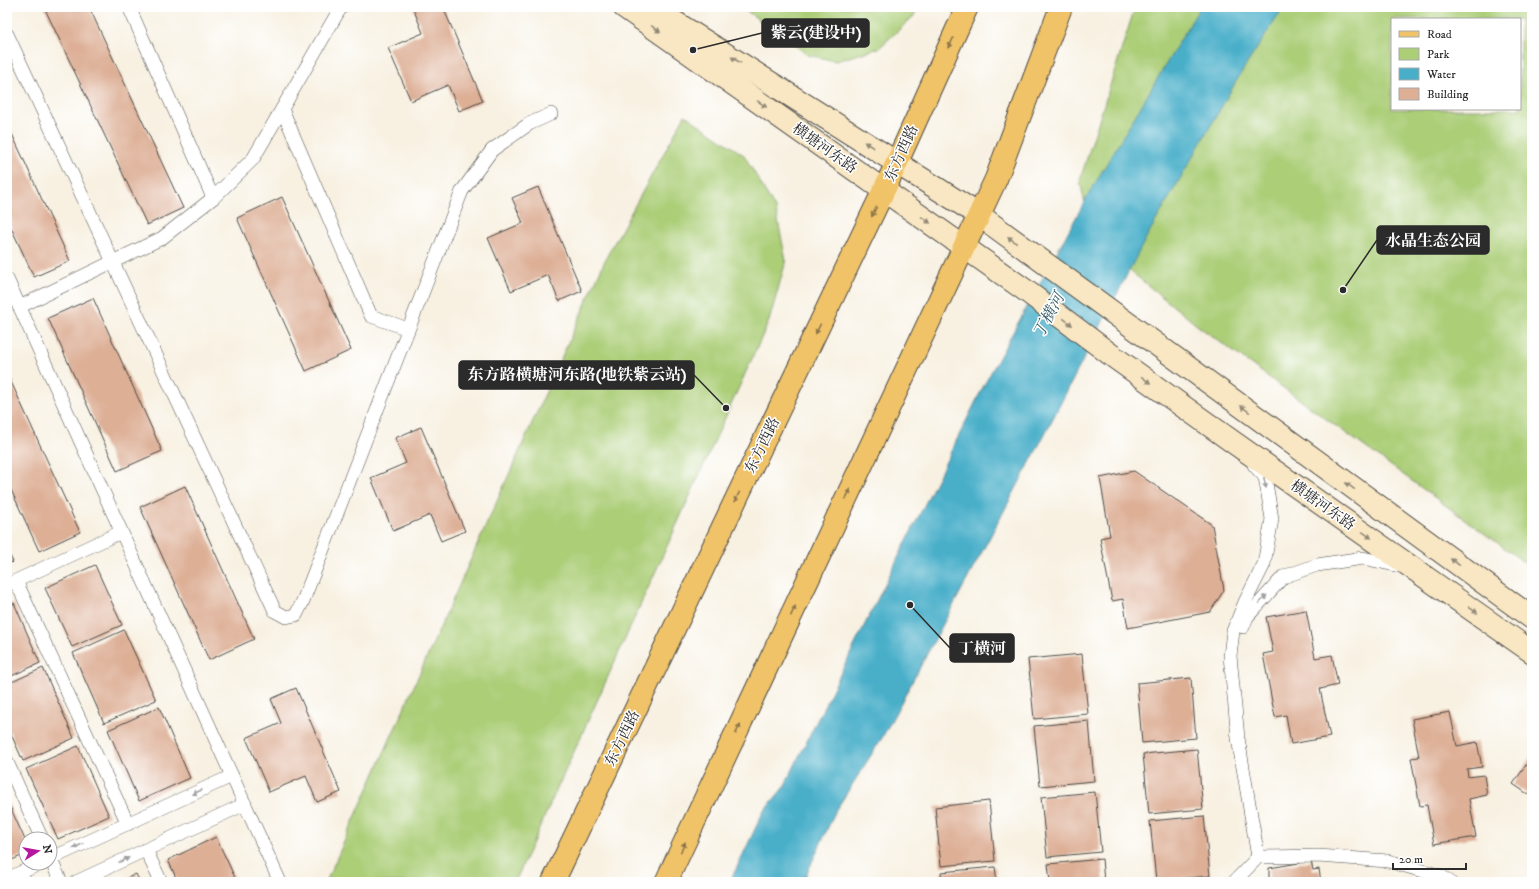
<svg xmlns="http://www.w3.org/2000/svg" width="1539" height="889" font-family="'IM FELL DW Pica','Noto Serif SC',serif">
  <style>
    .green { fill: #abce77; stroke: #6b7c51; fill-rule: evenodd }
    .water { fill: #49afc9; stroke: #3a6d7a }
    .building { fill: #ddaf95 }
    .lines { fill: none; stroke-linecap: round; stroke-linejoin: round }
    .service-casing { stroke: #4a4946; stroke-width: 14 }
    .secondary-casing { stroke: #4a4946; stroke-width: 24 }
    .primary-casing { stroke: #4a4946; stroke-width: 24 }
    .service { stroke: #fff; stroke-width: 13 }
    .secondary { stroke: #f9e7c3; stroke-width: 22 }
    .primary { stroke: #f0c369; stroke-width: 22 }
    .oneway { fill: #928977 }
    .oneway2 { fill: #8e774a }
    .oneway3 { fill: #a0a0a0 }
    .labels { text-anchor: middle; stroke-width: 3; stroke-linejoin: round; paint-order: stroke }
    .street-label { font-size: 15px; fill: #2b2b2b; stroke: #fff }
    .water-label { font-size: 16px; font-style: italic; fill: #37606a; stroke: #fff }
    .leader { fill: none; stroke: #2b2b2b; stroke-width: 1.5 }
    .callout-dot { fill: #2b2b2b; stroke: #fff; stroke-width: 1.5 }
    .callout { fill: #2b2b2b; stroke: #2b2b2b; stroke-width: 1.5 }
    .callout-label { font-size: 16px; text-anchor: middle; font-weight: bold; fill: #fff }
  </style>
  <rect width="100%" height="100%" fill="#fff"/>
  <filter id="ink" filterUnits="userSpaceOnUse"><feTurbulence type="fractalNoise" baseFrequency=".025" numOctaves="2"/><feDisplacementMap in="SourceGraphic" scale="8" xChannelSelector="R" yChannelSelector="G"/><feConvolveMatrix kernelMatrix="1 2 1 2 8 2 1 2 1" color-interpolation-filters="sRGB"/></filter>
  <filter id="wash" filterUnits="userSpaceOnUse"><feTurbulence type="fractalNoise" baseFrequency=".012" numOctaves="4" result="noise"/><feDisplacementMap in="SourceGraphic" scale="16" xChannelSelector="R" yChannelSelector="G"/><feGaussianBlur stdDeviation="0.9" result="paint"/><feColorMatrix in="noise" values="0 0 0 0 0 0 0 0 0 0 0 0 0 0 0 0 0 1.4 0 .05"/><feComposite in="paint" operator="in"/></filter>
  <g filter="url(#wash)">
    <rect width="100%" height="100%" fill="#f8f1e2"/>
    <!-- green -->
    <g class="green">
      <path d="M741 7H918L914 16 879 48 836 61 808 55Z"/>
      <path d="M1135 7H1532V568L1198 326 1109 254 1089 225 1080 180ZM1392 19H1520V109H1392Z"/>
      <path d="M685 115 744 155 776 210 786 261 769 321 515 882H326L607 256Z"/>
    </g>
    <!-- water -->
    <path class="water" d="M1200 7H1284L1241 73 1146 238 1033 457 882 738 836 810 803 882H730L763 812 784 787 984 385 1091 190Z"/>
    <g id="blocks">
      <!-- building -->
      <g class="building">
        <path d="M44 7H89L183 208 147 225Z"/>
        <path d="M415 7H443L483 101 459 111 448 85 411 101 388 48 423 33 413 8Z"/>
        <path d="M7 123 70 261 34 277 7 219Z"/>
        <path d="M538 187 582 291 559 301 548 275 511 291 488 238 523 223 512 198Z"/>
        <path d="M282 197 351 350 306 371 237 218Z"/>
        <path d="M93 298 162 451 117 471 48 318Z"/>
        <path d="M7 373 80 532 39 551 7 481Z"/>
        <path d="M421 427 465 531 441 541 430 515 393 531 371 478 406 463 395 438Z"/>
        <path d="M1134 471 1212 525 1224 590 1210 612 1128 628 1123 599 1112 601 1100 538 1110 536 1100 478Z"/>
        <path d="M185 486 254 639 209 660 140 507Z"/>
        <path d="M7 550 13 562 7 564Z"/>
        <path d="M95 565 122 625 72 647 45 588Z"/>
        <path d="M14 603 40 663 7 678V606Z"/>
        <path d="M1306 610 1315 658 1332 655 1338 685 1320 689 1330 737 1291 744 1286 715 1275 717 1263 654 1273 652 1266 617Z"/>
        <path d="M124 630 156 700 104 723 73 653Z"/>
        <path d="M1082 654 1088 714 1034 719 1028 659Z"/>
        <path d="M43 668 74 738 23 761 7 725V684Z"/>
        <path d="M1191 678 1196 738 1142 743 1137 683Z"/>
        <path d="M296 688 341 792 317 802 306 776 269 792 246 738 281 723 271 699Z"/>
        <path d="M159 707 190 778 139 801 108 730Z"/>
        <path d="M1450 712 1457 746 1477 742 1482 767 1467 769 1468 777 1484 775 1487 795 1469 799 1476 837 1434 844 1427 805 1420 806 1411 758 1419 757 1412 719Z"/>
        <path d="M1089 721 1094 781 1040 786 1034 726Z"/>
        <path d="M78 746 109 816 58 839 26 769Z"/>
        <path d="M1197 749 1203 809 1149 814 1143 754Z"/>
        <path d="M1532 756V797L1513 784Z"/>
        <path d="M1095 792 1101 852 1047 857 1041 797Z"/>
        <path d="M7 800 26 842V854L7 862Z"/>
        <path d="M989 801 995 861 941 866 935 807Z"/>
        <path d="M1204 816 1210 876 1156 881 1150 821Z"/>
        <path d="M216 837 237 882H178L168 860Z"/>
        <path d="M1102 859 1104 882H1050L1048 864Z"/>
        <path d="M1311 861 1313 870 1319 869 1321 882H1269V868Z"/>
        <path d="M995 867 997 882H942L941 872Z"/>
        <path d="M136 874 140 882H119Z"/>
      </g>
    </g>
  </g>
  <g filter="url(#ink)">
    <use href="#blocks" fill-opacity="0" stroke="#4a4946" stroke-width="1"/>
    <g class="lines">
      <!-- service casing -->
      <g class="service-casing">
        <g id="service">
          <path d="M129 7 213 198"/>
          <path d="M7 34 275 611 286 617 296 615 303 601 462 191 492 150 529 124 551 114"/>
          <path d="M282 109 371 316 408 329"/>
          <path d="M7 279 280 882"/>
          <path d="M19 307 162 238 213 198 253 159 341 7"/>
          <path d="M1254 465 1265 477 1272 519 1264 564 1245 602 1233 631 1230 656 1238 738 1258 857"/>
          <path d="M16 581 128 824"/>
          <path d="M7 585 121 532"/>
          <path d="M1243 627 1247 617 1283 577 1317 565 1363 558 1404 567"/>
          <path d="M7 762 42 839"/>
          <path d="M146 850 161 882"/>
          <path d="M50 858 61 882"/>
          <path d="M50 859 232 776"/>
          <path d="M7 879 41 863"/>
          <path d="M76 882 245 804"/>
          <path d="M1234 882 1258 857 1318 856 1388 861 1441 876 1450 882"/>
        </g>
      </g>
      <!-- secondary casing -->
      <g class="secondary-casing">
        <g id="secondary">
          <path d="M624 7 1025 290 1114 357 1233 442 1532 652"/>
          <path d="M651 7 979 215 1532 618"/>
        </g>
      </g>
      <!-- primary casing -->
      <g class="primary-casing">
        <g id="primary">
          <path d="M553 882 893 171 967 7"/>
          <path d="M666 882 996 179 1061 7"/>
        </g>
      </g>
      <!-- service -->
      <use href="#service" class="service"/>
      <!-- secondary -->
      <use href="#secondary" class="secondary"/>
      <!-- primary -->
      <use href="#primary" class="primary"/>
    </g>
    <!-- one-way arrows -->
    <defs><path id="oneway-solid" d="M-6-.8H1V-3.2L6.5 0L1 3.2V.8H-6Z"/></defs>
    <g class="oneway">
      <use href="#oneway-solid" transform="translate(656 29) rotate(35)"/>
      <use href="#oneway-solid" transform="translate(736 60) rotate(-148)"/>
      <use href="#oneway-solid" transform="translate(762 104) rotate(35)"/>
      <use href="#oneway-solid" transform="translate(869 145) rotate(-148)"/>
      <use href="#oneway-solid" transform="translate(926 220) rotate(35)"/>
      <use href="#oneway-solid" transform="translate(1012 240) rotate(-143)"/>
      <use href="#oneway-solid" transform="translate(1068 322) rotate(37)"/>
      <use href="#oneway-solid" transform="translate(1146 380) rotate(36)"/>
      <use href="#oneway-solid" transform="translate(1245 409) rotate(-144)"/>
      <use href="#oneway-solid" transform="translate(1350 486) rotate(-144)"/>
      <use href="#oneway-solid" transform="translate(1367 535) rotate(35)"/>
      <use href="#oneway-solid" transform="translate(1455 562) rotate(-144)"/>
      <use href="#oneway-solid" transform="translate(1473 610) rotate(35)"/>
    </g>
    <g class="oneway2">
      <use href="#oneway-solid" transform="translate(951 43) rotate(114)"/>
      <use href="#oneway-solid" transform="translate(874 212) rotate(116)"/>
      <use href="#oneway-solid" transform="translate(818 329) rotate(116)"/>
      <use href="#oneway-solid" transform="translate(848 494) rotate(-65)"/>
      <use href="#oneway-solid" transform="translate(737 497) rotate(116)"/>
      <use href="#oneway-solid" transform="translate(793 611) rotate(-65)"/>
      <use href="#oneway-solid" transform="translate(738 729) rotate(-65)"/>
      <use href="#oneway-solid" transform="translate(683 847) rotate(-65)"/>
    </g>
    <g class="oneway3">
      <use href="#oneway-solid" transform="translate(1265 483) rotate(78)"/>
      <use href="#oneway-solid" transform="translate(1263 599) rotate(-48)"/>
      <use href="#oneway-solid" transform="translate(197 792) rotate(156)"/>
      <use href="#oneway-solid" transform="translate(78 846) rotate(156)"/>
      <use href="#oneway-solid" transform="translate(124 860) rotate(-25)"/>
    </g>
  </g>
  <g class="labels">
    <!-- street labels -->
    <g class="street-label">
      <text transform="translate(825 148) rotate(35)" y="5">横塘河东路</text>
      <text transform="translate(901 153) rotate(-66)" y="5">东方西路</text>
      <text transform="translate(762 445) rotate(-64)" y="5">东方西路</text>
      <text transform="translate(1323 505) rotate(35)" y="5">横塘河东路</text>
      <text transform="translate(622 738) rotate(-64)" y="5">东方西路</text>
    </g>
    <!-- water labels -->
    <g class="water-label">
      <text transform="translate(1048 315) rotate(-62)" y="6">丁横河</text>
    </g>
  </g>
  <!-- callouts -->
  <path class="leader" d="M693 50L762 33M1343 290L1377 240M726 408L694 375M910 605L950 648"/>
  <g class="callout-dot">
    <circle cx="693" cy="50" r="4"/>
    <circle cx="1343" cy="290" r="4"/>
    <circle cx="726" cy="408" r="4"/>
    <circle cx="910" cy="605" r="4"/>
  </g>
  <g class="callout">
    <rect x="762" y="19" width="107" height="28" rx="4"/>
    <rect x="1377" y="226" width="112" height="28" rx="4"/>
    <rect x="459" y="361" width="235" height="28" rx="4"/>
    <rect x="950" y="634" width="64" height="28" rx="4"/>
  </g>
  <g class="callout-label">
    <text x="816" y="38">紫云(建设中)</text>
    <text x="1433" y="246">水晶生态公园</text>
    <text x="577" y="380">东方路横塘河东路(地铁紫云站)</text>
    <text x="982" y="654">丁横河</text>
  </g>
  <!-- margin -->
  <rect width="1539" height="889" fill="none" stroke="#fff" stroke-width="24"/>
  <!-- legend -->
  <rect x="1391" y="18" width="130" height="92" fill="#ffffff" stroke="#aaaaaa"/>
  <rect x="1399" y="31" width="20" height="6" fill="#f0c369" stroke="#aaaaaa"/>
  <text x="1427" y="38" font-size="12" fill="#2b2b2b">Road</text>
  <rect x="1399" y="48" width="20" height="12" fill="#abce77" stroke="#aaaaaa"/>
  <text x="1427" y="58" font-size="12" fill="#2b2b2b">Park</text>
  <rect x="1399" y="68" width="20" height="12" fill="#49afc9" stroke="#aaaaaa"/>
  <text x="1427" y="78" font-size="12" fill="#2b2b2b">Water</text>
  <rect x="1399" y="88" width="20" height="12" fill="#ddaf95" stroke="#aaaaaa"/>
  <text x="1427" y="98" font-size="12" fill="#2b2b2b">Building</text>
  <!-- north arrow -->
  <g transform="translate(38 851) rotate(79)"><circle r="19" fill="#ffffff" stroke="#aaaaaa"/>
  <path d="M0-3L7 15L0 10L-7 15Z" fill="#b5179e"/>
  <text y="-6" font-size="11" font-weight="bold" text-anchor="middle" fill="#2b2b2b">N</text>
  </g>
  <!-- scale -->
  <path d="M1393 863v6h73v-6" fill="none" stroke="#2b2b2b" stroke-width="2"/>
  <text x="1399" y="863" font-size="12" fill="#2b2b2b" stroke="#ffffff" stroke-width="3" paint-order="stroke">20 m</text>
</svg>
